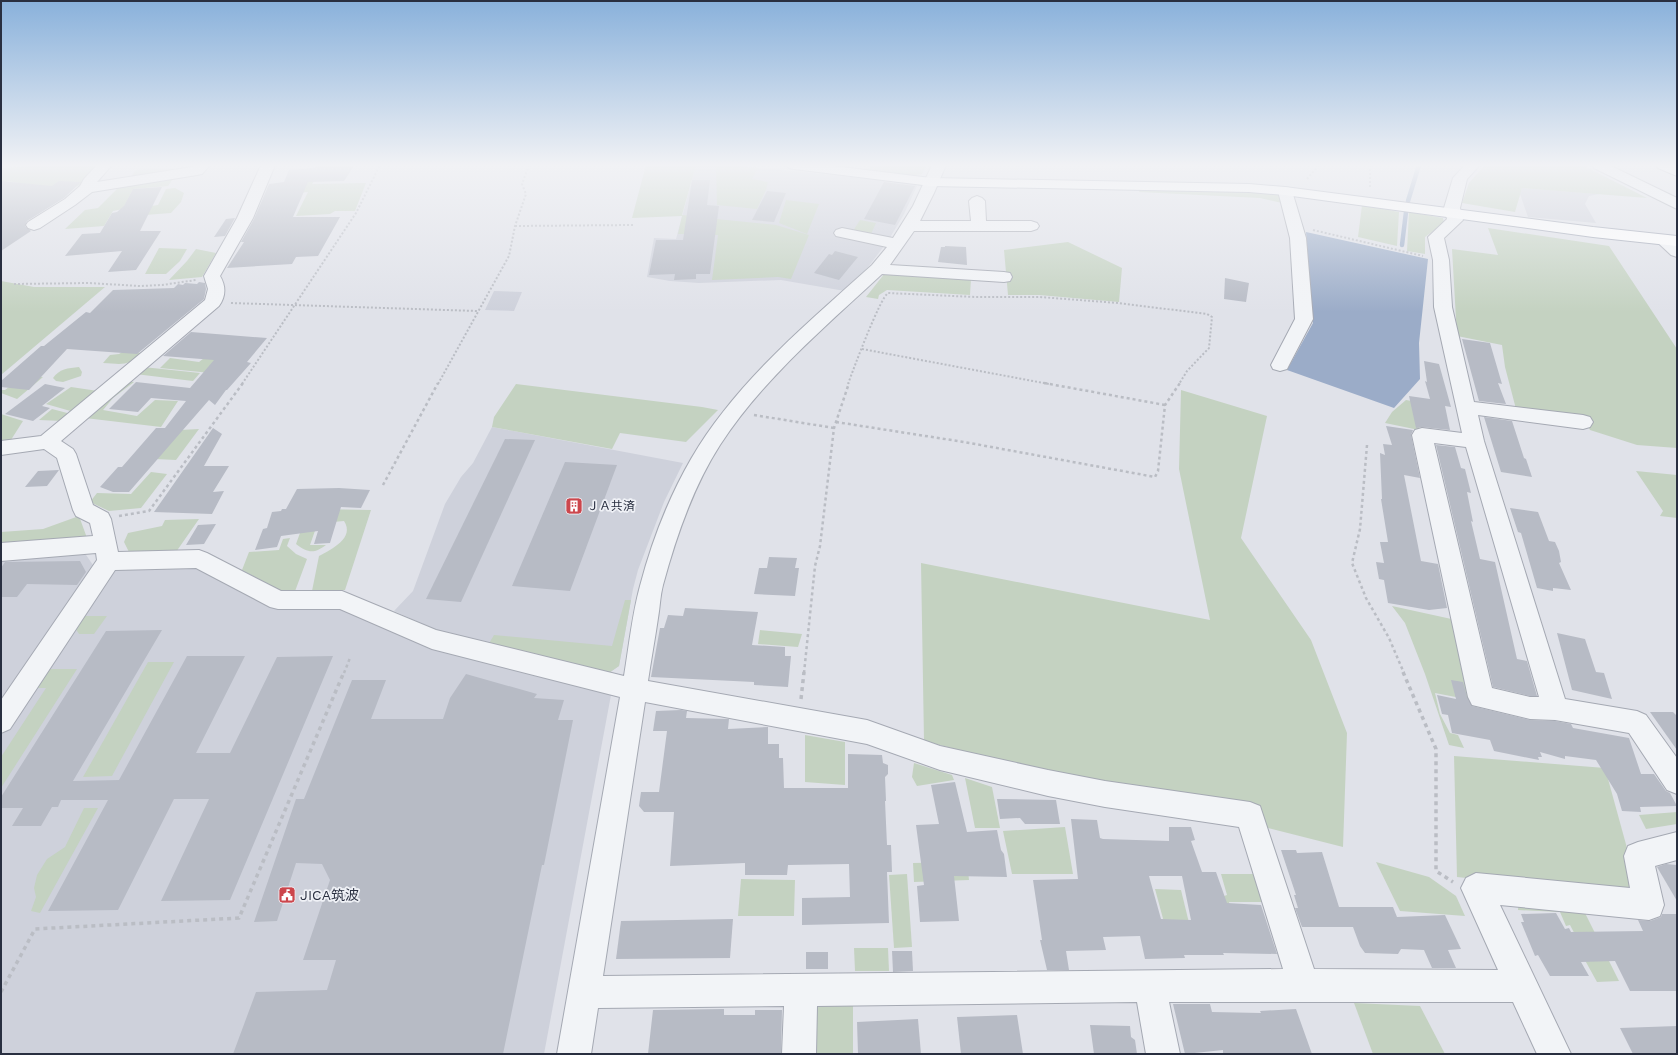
<svg xmlns="http://www.w3.org/2000/svg" width="1678" height="1055" font-family="'Work Sans','Noto Sans JP',sans-serif">
  <style>
    .built { fill: #ced1db }
    .green { fill: #c4d2c1 }
    .water { fill: #9bacc8 }
    .lines { fill: none; stroke-linecap: round; stroke-linejoin: round }
    .stream { stroke: #9bacc8; stroke-width: 4.5 }
    .building { fill: #b7bbc5; fill-rule: evenodd }
    .minor-casing { stroke: #a5a9b3; stroke-width: 2 }
    .major-casing { stroke: #9fa5b4; stroke-width: 2 }
    .highway-casing { stroke: #878e9f; stroke-width: 2 }
    .path-far2 { stroke: #babdc4; stroke-width: 2; stroke-dasharray: 2 2; stroke-linecap: butt }
    .path-far1 { stroke: #babdc4; stroke-width: 2.5; stroke-dasharray: 3 3; stroke-linecap: butt }
    .path { stroke: #babdc4; stroke-width: 3.5; stroke-dasharray: 4 4; stroke-linecap: butt }
    .minor { fill: #f2f4f7; fill-rule: evenodd }
    .major { fill: #fff; fill-rule: evenodd }
    .highway { fill: #fff; fill-rule: evenodd }
    .labels { text-anchor: middle; stroke-width: 3.5; stroke-linejoin: round; paint-order: stroke }
    .poi-label { font-size: 12px; fill: #292f40; stroke: #eff1f6; text-anchor: start }
    .near-poi-label { font-size: 14px; fill: #292f40; stroke: #eff1f6; text-anchor: start }
  </style>
  <rect width="100%" height="100%" fill="#e0e2e9"/>
  <!-- built -->
  <g class="built">
    <path d="M696 165H725L761 168 913 183 917 186 904 214 888 241 868 267 845 291 781 280 699 283 670 281 647 277 654 238 676 239Z"/>
    <path d="M1522 188 1599 194 1589 196 1585 204 1596 223 1528 217 1520 194Z"/>
    <path d="M494 291 522 292 514 311 485 310Z"/>
    <path d="M492 427 683 463 664 502 638 570 633 589 619 666 606 675 443 633 394 611 413 591 445 504 461 477 473 463Z"/>
    <path d="M84 552 95 568 1 706V559Z"/>
    <path d="M195 565 273 607H335L427 647 611 695 544 1054H1V736L109 573 122 567Z"/>
  </g>
  <!-- green -->
  <g class="green">
    <path d="M56 165 96 166 97 168C93 173 88 180 82 184 67 193 25 184 8 181L1 186V168Z"/>
    <path d="M646 165H696L682 215 704 217 699 234H678L682 216 632 218Z"/>
    <path d="M716 165 758 168 752 179 768 182 766 190 757 209 717 205Z"/>
    <path d="M870 165H927L922 174 910 176 870 171Z"/>
    <path d="M1485 165H1582L1647 198 1522 188 1515 212 1462 203 1469 183Z"/>
    <path d="M316 166H324L312 184 366 183 355 211H335L330 214 296 216 308 192 297 193 313 174Z"/>
    <path d="M171 169 169 173 130 178 136 170Z"/>
    <path d="M175 176 168 186 133 189 123 209 113 211 104 226 65 229 85 210 98 208 122 184Z"/>
    <path d="M175 188 184 193 181 202 171 213 132 216 137 208 158 205 166 189Z"/>
    <path d="M1140 189 1252 191 1283 194 1282 203 1260 198 1139 192Z"/>
    <path d="M786 200 819 204 807 234 779 223Z"/>
    <path d="M1362 205 1399 212 1397 246 1358 237Z"/>
    <path d="M1409 212 1443 218 1444 223 1425 237V254L1407 251Z"/>
    <path d="M706 218 776 225 809 235 791 279 778 277 712 280 718 235H702Z"/>
    <path d="M860 220 876 223 871 234 853 231Z"/>
    <path d="M1488 228 1609 246 1677 349V448L1637 445 1590 430 1584 419 1516 409 1505 367 1502 345 1457 336 1452 249 1498 255Z"/>
    <path d="M1068 242 1122 268 1119 302 1039 295H1008L1004 250Z"/>
    <path d="M159 248 187 249 180 261 166 274H145Z"/>
    <path d="M196 249 216 253 202 277 169 280 187 261Z"/>
    <path d="M885 273 971 279 970 295 887 290 879 295 878 299 866 297Z"/>
    <path d="M1 281 34 287H105L1 375Z"/>
    <path d="M124 351 142 353C128 367 121 364 103 363L110 355 119 354Z"/>
    <path d="M208 355H225L211 373 160 368 170 358 199 362Z"/>
    <path d="M79 367 82 372 81 376 63 382 56 381 53 378C59 369 68 368 79 367Z"/>
    <path d="M143 367 200 373 193 381 135 374Z"/>
    <path d="M24 376 43 377 17 399 1 393V390H5Z"/>
    <path d="M128 381 134 382 113 398 103 410 137 416 155 400 178 401 161 427 85 418Z"/>
    <path d="M516 384 702 407 718 410 686 442 620 433 612 449 492 427 494 417Z"/>
    <path d="M71 387 98 391 74 412 46 404Z"/>
    <path d="M1181 390 1267 416 1241 538 1311 640 1347 733 1343 847 924 741 921 563 1210 620 1179 469Z"/>
    <path d="M1406 400 1422 403 1419 430 1385 423 1392 412Z"/>
    <path d="M52 409 71 414 62 421 39 420Z"/>
    <path d="M1 414 23 421 9 443 1 444Z"/>
    <path d="M199 429 176 460 155 459 180 430Z"/>
    <path d="M1636 471 1677 475V518L1660 516 1663 511Z"/>
    <path d="M151 472 167 474 141 508 109 511 90 502 97 493 131 494Z"/>
    <path d="M314 509 371 510 345 590 312 591 319 556C332 549 355 538 344 521L322 523 317 525 310 545H326C314 554 308 553 296 544L300 533 306 529Z"/>
    <path d="M79 516 87 538 1 545V532L43 529Z"/>
    <path d="M199 519 176 552H129L124 542 128 533 162 526 165 520Z"/>
    <path d="M290 538 287 546 296 554 307 559 294 594 283 592 242 570 249 552 279 550 283 539Z"/>
    <path d="M625 600H631L619 666 606 675 488 645 494 635 612 646Z"/>
    <path d="M1392 606 1456 620 1476 701 1435 693 1440 714 1450 733 1458 735 1464 748 1449 745 1425 674 1405 623Z"/>
    <path d="M84 616H107L94 634H79L75 628Z"/>
    <path d="M760 630 802 634 798 647 758 644Z"/>
    <path d="M148 662H174L112 776 83 777Z"/>
    <path d="M48 669H77L1 788V757L46 688H36Z"/>
    <path d="M805 735 845 742V785L805 782Z"/>
    <path d="M1454 756 1605 768 1627 848 1637 896 1457 877Z"/>
    <path d="M914 763 952 775 954 780 917 786 912 777Z"/>
    <path d="M965 778 992 787 1000 828H975Z"/>
    <path d="M84 808H98L40 913 31 911 36 897 34 888 37 875 47 859 65 847Z"/>
    <path d="M1677 812V824L1646 829 1639 815Z"/>
    <path d="M963 825 969 880 914 882 913 863 957 862Z"/>
    <path d="M1065 827 1073 874H1012L1003 831Z"/>
    <path d="M1376 862 1429 877 1456 896 1465 916 1400 911Z"/>
    <path d="M907 874 912 947 894 948 889 875Z"/>
    <path d="M1221 874H1257L1265 902H1229L1232 918 1221 897 1227 895Z"/>
    <path d="M741 879 795 880 794 916H738Z"/>
    <path d="M1155 889 1181 890 1190 927 1165 926Z"/>
    <path d="M1519 899 1583 909 1619 981 1597 982 1576 944H1580L1570 925 1566 926 1560 912 1518 910Z"/>
    <path d="M854 948H888L889 971H855Z"/>
    <path d="M1354 1003 1420 1006 1445 1054H1373Z"/>
    <path d="M853 1004V1054H809L813 1005Z"/>
  </g>
  <!-- water -->
  <path class="water" d="M1306 232 1428 259 1419 343 1420 379 1394 408 1287 370 1313 323Z"/>
  <g class="lines">
    <!-- stream -->
    <g class="stream">
      <path d="M1408 201 1419 165"/>
      <path d="M1402 245 1406 212"/>
    </g>
  </g>
  <!-- building -->
  <g class="building">
    <path d="M332 166H354L344 181 308 182 293 217H340L318 256 296 257 292 264 227 268 244 242H241L254 219 269 184 284 182 289 170Z"/>
    <path d="M692 180H710L707 205 719 206 710 274H696V279L674 280 675 274 649 275 656 240H683Z"/>
    <path d="M1 181 52 186 59 181 81 182 64 198 27 221 25 226 31 231 1 251Z"/>
    <path d="M884 182 915 186 895 225 864 219Z"/>
    <path d="M162 187 140 231H161L136 270 108 272 122 251 65 256 82 234 100 233 112 213 117 212 124 206 133 189Z"/>
    <path d="M767 191 786 193 774 222 752 220Z"/>
    <path d="M235 218 225 236 214 237 226 219Z"/>
    <path d="M945 246 966 247 967 265 938 262 941 247H945Z"/>
    <path d="M835 251 858 257 839 280 814 273 829 254 832 255Z"/>
    <path d="M1225 278 1249 283 1246 302 1224 299Z"/>
    <path d="M199 282 205 283 206 289 204 299 137 354 67 349 29 390 1 387V381L41 346H44L86 312 90 313 113 290 174 288 178 284 183 285 185 283 197 284Z"/>
    <path d="M191 332 267 338 247 362 251 363 227 390H226L215 405 209 400 129 492H113L100 487 118 467H122L156 428H165L186 401 151 398 138 412 109 409 136 382 190 388 214 360 163 356Z"/>
    <path d="M1462 339 1490 343 1502 384 1498 383 1506 404 1479 401Z"/>
    <path d="M1424 361 1439 364 1451 407 1445 406 1450 430 1422 427 1416 428 1409 396 1430 399 1425 381 1427 382Z"/>
    <path d="M45 384 65 388 42 406 50 408 33 421 5 414Z"/>
    <path d="M1484 417 1512 421 1524 458 1526 459 1532 477 1501 472Z"/>
    <path d="M1386 426 1413 430 1411 435 1420 478 1404 475 1421 561 1438 564 1447 608 1429 610 1388 603 1384 580 1379 579 1376 562 1384 563 1380 542H1388L1381 499H1382L1380 453 1385 455 1383 444 1392 445Z"/>
    <path d="M213 428 222 434 204 466H229L213 492 224 491 212 514 154 512Z"/>
    <path d="M505 439 535 440 461 602 426 599Z"/>
    <path d="M1436 445 1455 447 1461 468 1465 469 1471 493 1467 492 1473 522 1471 521 1480 559 1495 562 1517 659 1527 661 1537 696H1530L1493 687Z"/>
    <path d="M565 462 617 465 570 591 512 586Z"/>
    <path d="M59 470 47 486 25 487 38 471Z"/>
    <path d="M339 488 370 490 361 508 341 507 330 543 314 544 318 531 281 536 277 547 255 550 263 529 267 528 272 512 281 511 282 509H286L297 489Z"/>
    <path d="M1510 508 1538 512 1549 541 1555 542 1559 551 1561 562 1559 563 1571 590 1553 588V591L1537 588 1521 533 1518 532Z"/>
    <path d="M216 524 204 544 186 545 198 525Z"/>
    <path d="M769 557 797 558 795 568H799L795 596 754 594 759 568H767Z"/>
    <path d="M80 561 86 572 77 585 27 584 17 597H1V568L5 562Z"/>
    <path d="M685 608 758 612 752 645 785 647V656H791L788 687 754 685V682L651 677 660 628H664L668 615 683 616Z"/>
    <path d="M162 630 73 781 119 780 187 656H245L196 753H230L277 657 333 656 230 900 161 901 209 799H174L118 910 48 911 108 800H61L58 807H52L41 826H12L23 808H1V797L106 631Z"/>
    <path d="M1557 633 1585 639 1596 672 1604 673 1612 699 1572 690Z"/>
    <path d="M466 674 537 694 534 698 564 700 558 720H573L544 865H542L503 1054H233L256 992 327 990 336 960H303L330 880 322 864 296 863 277 921 254 922 296 799H304L352 680H386L371 719H443L450 698Z"/>
    <path d="M1451 680 1463 682 1467 697 1472 706 1530 720 1555 721 1571 724 1573 728 1629 738 1641 774H1654L1666 791 1670 793 1677 806 1640 807 1641 812 1622 811 1617 794 1596 760 1565 756V759L1540 752 1542 757H1538L1539 760 1494 751 1490 740 1452 733 1448 715 1442 714 1437 695 1456 699Z"/>
    <path d="M681 710 687 711 686 718 729 719 728 729 768 727V744H779V758H783L784 788H848V754L882 755 883 763 888 765V774L885 777 886 801H885L887 845H891L892 872H887L889 923 802 925V898L850 897 849 864 788 865 787 875H745V863L670 866 674 812H644L639 806 641 792H659L667 731H653L656 711Z"/>
    <path d="M1650 712H1673L1677 716V750Z"/>
    <path d="M955 782 967 832 997 830 1001 850 1004 854 1007 877 954 876 959 921 920 922 917 886 924 885 916 825 939 824 931 785Z"/>
    <path d="M997 799 1056 800 1060 824H1025L1020 818 1000 819Z"/>
    <path d="M1071 819 1097 820 1100 838 1103 839 1169 841V827H1191L1195 840 1191 841 1202 872H1216L1227 903 1261 905 1277 954 1223 953 1224 955H1184L1185 958 1145 959 1140 936 1103 937 1106 950 1066 951 1069 970H1047L1040 940H1042L1033 880 1078 879ZM1149 876H1182L1191 920 1161 919Z"/>
    <path d="M1281 850H1296L1297 853 1322 852 1339 907H1393L1397 917 1445 915 1461 949 1448 950 1456 968H1432L1424 950 1401 949 1398 954 1365 953 1360 946 1353 927H1302L1295 908H1298L1294 895H1296Z"/>
    <path d="M1666 864 1677 865V901L1657 867Z"/>
    <path d="M1556 913 1565 929 1569 928 1571 932 1643 931 1638 920 1650 921 1661 917 1662 914H1677V991H1630L1615 961 1581 962 1589 976H1550L1538 955 1535 956 1521 922H1524L1521 914Z"/>
    <path d="M733 919 730 958 616 959 621 921Z"/>
    <path d="M892 951H912L913 971 893 972Z"/>
    <rect x="806" y="952" width="22" height="17"/>
    <path d="M1173 1004H1210L1212 1012 1261 1013 1260 1011 1296 1009 1312 1054H1223V1050L1185 1054Z"/>
    <path d="M724 1009V1015H755V1010H782L781 1054H648L653 1010Z"/>
    <path d="M1017 1015 1023 1054H961L957 1017Z"/>
    <path d="M918 1019 921 1054H858L857 1022Z"/>
    <path d="M1090 1025 1130 1026 1131 1037 1135 1040 1137 1054H1094Z"/>
    <path d="M1677 1026V1054H1633L1620 1028Z"/>
  </g>
  <g class="lines">
    <!-- minor casing -->
    <g class="minor-casing">
      <g id="minor">
        <path d="M97 165H112L97 182 192 167 195 165H210L202 174 197 175 92 192 75 205 40 228 34 230 28 228 26 225 28 222 65 199 80 186 84 179Z"/>
        <path d="M261 165H275L253 218 220 276C226 286 226 296 219 306L61 441 73 449 76 454 93 505 108 513 111 519 118 552 199 550 207 553 281 591H342L436 630 624 676C629 646 632 615 640 586 656 525 683 462 723 412 766 357 820 312 872 265L887 247 836 236 834 233 836 230 842 228 893 238 913 206 932 165H946L934 193 920 221H971L969 201 972 198 977 196 982 198 985 201 986 221H1031L1037 223 1039 226 1037 229 1031 231H914L890 265 1004 272 1010 273 1012 277 1010 281 1004 282 882 274C824 328 763 379 720 445 693 487 676 537 663 585 660 596 660 607 658 618 655 639 651 660 648 681L867 720 940 746 1048 770 1105 781 1250 802 1260 806 1314 969 1498 970 1461 888 1466 878 1476 873 1630 888 1624 856 1628 846 1638 842 1677 832V860L1655 866 1664 905 1660 916 1649 920 1500 905 1571 1054H1537L1513 1002H1169L1180 1054H1146L1137 1002 817 1006 816 1054H782L784 1006 598 1008 591 1054H557L620 697 432 649 340 609H278L270 607 196 568 115 570 10 729 1 733V700L97 560 96 553 1 561V543L93 536 90 523 76 516 73 510 57 458 44 449 1 455V441L41 436 205 300 208 289 204 276 237 218ZM645 702 867 744 940 770 1048 796 1105 807 1239 827 1283 969 603 976Z"/>
        <path d="M1465 165H1480L1467 179 1460 208 1463 220 1444 238 1449 260 1452 307 1474 402 1583 415 1590 417 1593 422 1590 427 1583 429 1478 415 1484 441 1565 699 1637 711 1646 715 1677 758V794L1667 790 1629 733 1555 720 1530 719 1472 705 1468 697 1412 435 1415 430 1422 428 1462 433 1434 307 1433 260 1428 237 1447 219 1444 208 1453 178ZM1434 443 1466 447 1539 697H1530L1492 688Z"/>
        <path d="M1592 165H1609L1677 198V209L1594 168Z"/>
        <path d="M1285 187 1290 188 1292 191 1306 238 1313 319 1289 365 1287 369 1280 371 1273 369 1271 365 1295 319 1290 238 1278 191 1280 188Z"/>
        <path d="M1663 235 1669 237 1677 244V257L1671 255 1655 240 1657 237Z"/>
      </g>
    </g>
    <!-- major casing -->
    <g class="major-casing">
      <path id="major" d="M787 165H825L931 178 1249 184 1285 187 1593 227 1677 236V246L1593 237 1285 195 1249 192 931 186 794 169 789 168Z"/>
    </g>
    <!-- highway casing -->
    <g class="highway-casing">
      <path id="highway" d="M1656 165H1673L1677 166V176L1658 168Z"/>
    </g>
    <!-- path-far2 -->
    <g class="path-far2">
      <path d="M1370 165V189"/>
      <path d="M1307 179 1319 165"/>
      <path d="M515 226 633 225"/>
      <path d="M1313 230 1423 256"/>
      <path d="M14 284 88 283 140 286 162 285 196 280"/>
      <path d="M231 303 477 311"/>
      <path d="M862 349 1049 384"/>
      <path d="M242 384 356 213 380 165"/>
      <path d="M438 384 509 256 515 226 526 194 522 184 529 165"/>
      <path d="M848 384C853 370 880 298 888 293L975 297H1040L1118 303 1207 314 1212 317 1209 348 1187 371 1179 384"/>
    </g>
    <!-- path-far1 -->
    <g class="path-far1">
      <path d="M1044 383 1165 405"/>
      <path d="M754 415 834 428"/>
      <path d="M836 422 964 442 1155 477 1158 471 1165 405 1180 383"/>
      <path d="M1367 445 1360 529 1352 563 1366 598 1389 638 1404 673"/>
      <path d="M383 485 438 383"/>
      <path d="M119 516 149 511 243 383"/>
      <path d="M344 673 350 658"/>
      <path d="M804 673 815 566 820 546 834 428 849 383"/>
    </g>
    <!-- path -->
    <g class="path">
      <path d="M1403 672 1436 749V871L1453 882"/>
      <path d="M801 699 804 672"/>
      <path d="M1 992 35 929 239 918 344 672"/>
    </g>
    <!-- minor -->
    <use href="#minor" class="minor"/>
    <!-- major -->
    <use href="#major" class="major"/>
    <!-- highway -->
    <use href="#highway" class="highway"/>
  </g>
  <!-- sky -->
  <linearGradient id="sky" x2="0" y2="1"><stop stop-color="#89b1db"/><stop offset="0.53" stop-color="#f1f2f5"/><stop offset="1" stop-color="#f1f2f5" stop-opacity="0"/></linearGradient>
  <rect width="1678" height="312" fill="url(#sky)"/>
  <!-- icons -->
  <defs>
    <g id="building-square" transform="scale(0.9)"><rect x="-9" y="-9" width="18" height="18" rx="4" fill="#cc464c" stroke="#eff1f6"/><path d="M-4-6H4V6H1V3H-1V6H-4ZM-2.5-4.3h1.7v1.8h-1.7ZM.8-4.3h1.7v1.8H.8ZM-2.5-1h1.7V.8h-1.7ZM.8-1h1.7V.8H.8Z" fill="#fff"/></g>
    <g id="civic-square" transform="scale(0.9)"><rect x="-9" y="-9" width="18" height="18" rx="4" fill="#cc464c" stroke="#eff1f6"/><path d="M-.6-6.5H3V-4.5H.6V-3L4-1V1h2V6H-6V1h2V-1L-.6-3ZM-1.2 2.5V6h2.4V2.5Z" fill="#fff"/></g>
  </defs>
  <g fill-rule="evenodd">
    <use href="#building-square" x="574" y="506"/>
    <use href="#civic-square" x="287" y="895"/>
  </g>
  <g class="labels">
    <!-- poi labels -->
    <g class="poi-label">
      <text x="587" y="510">ＪＡ共済</text>
    </g>
    <!-- near-poi labels -->
    <g class="near-poi-label">
      <text x="300" y="900">JICA筑波</text>
    </g>
  </g>
  <!-- border -->
  <rect width="1678" height="1055" fill="none" stroke="#292f40" stroke-width="4"/>
</svg>
